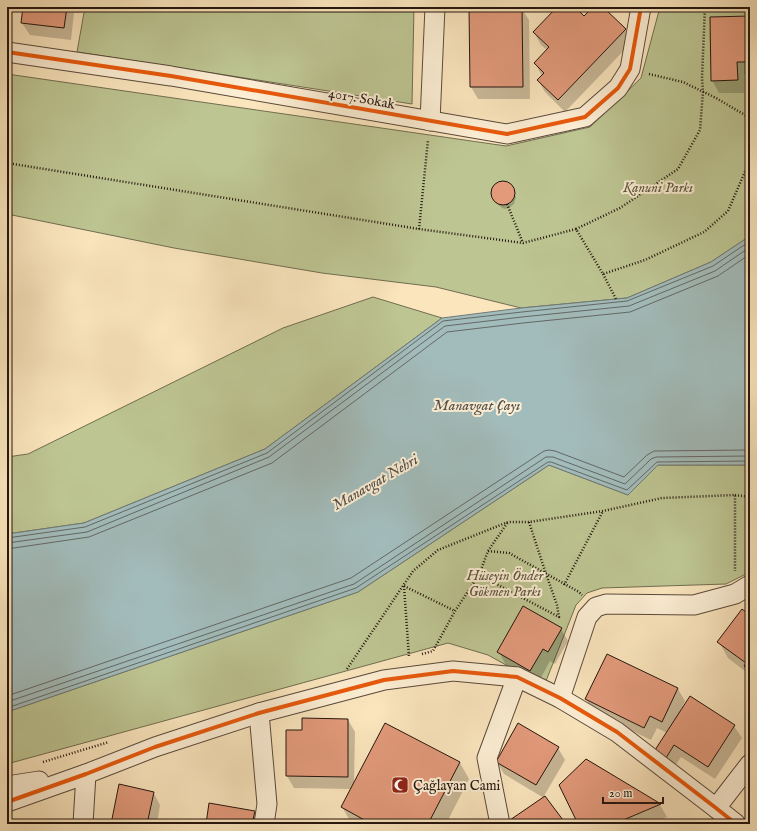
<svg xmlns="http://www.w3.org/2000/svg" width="757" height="831" font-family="'IM FELL English',serif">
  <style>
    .green { fill: #bdc592; stroke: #706d50 }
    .water { fill: #a2bcbb; stroke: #707976 }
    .shadow { fill: #0003 }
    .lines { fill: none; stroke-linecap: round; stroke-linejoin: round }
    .shore { stroke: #636864; stroke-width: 1 }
    .building { fill: #e29a7b; stroke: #24150e }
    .street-casing { stroke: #5a493a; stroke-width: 21 }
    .path { stroke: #24150e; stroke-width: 2.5; stroke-dasharray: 1 2; stroke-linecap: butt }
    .street { stroke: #fceed4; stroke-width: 19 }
    .cycleway-casing { stroke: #fceed4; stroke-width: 6 }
    .cycleway { stroke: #e8590c; stroke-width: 4 }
    .labels { text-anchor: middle; stroke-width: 4; stroke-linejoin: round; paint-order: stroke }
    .street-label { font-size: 14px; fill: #24150e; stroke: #fceed4 }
    .park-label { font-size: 14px; font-style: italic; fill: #5a533c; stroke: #fceed4 }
    .poi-label { font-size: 14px; fill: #24150e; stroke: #fceed4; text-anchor: start }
    .water-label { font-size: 15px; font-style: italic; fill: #504f4b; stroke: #fceed4 }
  </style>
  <rect width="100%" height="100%" fill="#fae5bd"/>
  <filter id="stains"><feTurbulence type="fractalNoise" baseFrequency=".005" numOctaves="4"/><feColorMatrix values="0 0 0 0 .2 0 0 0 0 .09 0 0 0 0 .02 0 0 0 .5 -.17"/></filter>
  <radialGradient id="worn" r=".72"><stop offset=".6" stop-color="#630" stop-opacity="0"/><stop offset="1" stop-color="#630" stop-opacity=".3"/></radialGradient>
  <!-- green -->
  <g class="green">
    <path d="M85 7H414L412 104 77 52Z"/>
    <path d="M660 7H750V236L711 262 627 298 521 308 436 287 322 273 174 248 7 214V74L506 146 590 127 641 78Z"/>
    <path d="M373 297 442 318 265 449 84 523 7 534V457L28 454 283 328Z"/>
    <path d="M549 465 628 495 658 465H750V572L726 584 602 588 587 593 576 605 544 686 488 655 448 643 7 764V712L358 592Z"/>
  </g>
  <!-- water -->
  <path class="water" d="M750 236V465H658L628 495 549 465 358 592 7 712V534L84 523 265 449 442 318 521 308 627 298 711 262Z"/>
  <!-- shadow -->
  <g class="shadow">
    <path d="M24 7H83L82 13H74L71 40 30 35 22 23Z"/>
    <path d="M502 7H525V9H522L529 20 530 99H478L471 87Z"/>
    <path d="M559 7H573L584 17 594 7H620V10L603 8 625 30 632 42 565 112 545 92 538 80 542 76 535 63 547 50 541 45 534 32Z"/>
    <path d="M750 17V74H744V93H719L712 80Z"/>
    <path d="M500 183 507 184 510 186 516 197 514 204 509 208 505 209 502 208 496 203 493 196V189L495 187Z"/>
    <path d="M750 616V675L728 658 719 642Z"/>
    <path d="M561 629 568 641 555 664 550 661 538 683 506 665 499 652Z"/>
    <path d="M678 689 685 701 680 711H681L690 697 734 726 742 738 715 779 681 757 673 769 663 762 667 733 657 728 651 740 593 712 586 699Z"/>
    <path d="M348 720 355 732 354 783 385 724 460 763 469 779 446 824H352L342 807 351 789 294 788 287 776 303 731Z"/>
    <path d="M558 748 565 760 544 796 564 824H514L544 798 504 774 497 762Z"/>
    <path d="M586 761 660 805 667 817 650 824H579Z"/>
    <path d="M153 792 160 805 157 824H112Z"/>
    <path d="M254 812 261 824H207Z"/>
  </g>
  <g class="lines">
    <!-- shore -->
    <g class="shore">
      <path d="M7 538 85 527 267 453 443 321 522 312 627 301 713 266 750 241"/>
      <path d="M7 543 87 532 269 457 445 326 522 317 629 306 715 271 750 247"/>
      <path d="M7 549 89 537 272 463 447 332 523 323 630 312 718 276 750 254"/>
      <path d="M7 696 351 578 544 451 549 450 555 451 624 477 647 455 654 451 750 450"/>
      <path d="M7 702 354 584 546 457H553L625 484 651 459 656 457 750 456"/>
      <path d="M7 708 356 588 548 462H551L627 490 657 462 750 461"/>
    </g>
  </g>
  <!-- building -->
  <g class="building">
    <path d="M23 7H67L64 28 21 23Z"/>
    <path d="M469 7H522L523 87H470Z"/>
    <path d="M557 7H575L584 16 593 7H603L626 29 558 100 537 80 544 73 534 63 549 47 533 32Z"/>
    <path d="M750 16V62H737L738 80 711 81 710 17Z"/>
    <circle cx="503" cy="193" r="12"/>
    <path d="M523 606 562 628 548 652 543 649 530 671 497 652Z"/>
    <path d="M742 609 750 615V671L744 666 746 663 717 642Z"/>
    <path d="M607 654 678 688 662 722 650 716 644 728 585 699Z"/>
    <path d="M690 696 735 725 708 767 674 745 666 758 655 750Z"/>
    <path d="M302 718 348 719V777L286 776V730H302Z"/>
    <path d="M385 723 460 762 428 824H366L368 822 341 807Z"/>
    <path d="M518 723 559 747 536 785 496 762Z"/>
    <path d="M586 759 661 804 614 824H578L559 785Z"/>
    <path d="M119 784 154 792 147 824H111Z"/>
    <path d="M545 796 563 820 557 824H513L510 820Z"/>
    <path d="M209 803 255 811 252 824H206Z"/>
  </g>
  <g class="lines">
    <!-- street casing -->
    <g class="street-casing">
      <g id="street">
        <path d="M7 52 171 76 507 134 585 117 618 88 630 69 641 7"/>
        <path d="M430 121 435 7"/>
        <path d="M560 698 587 617 596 607 606 604 694 605 735 594 750 585"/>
        <path d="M259 713 267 804 264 824"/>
        <path d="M7 786 39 781"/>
        <path d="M7 802 86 774 155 747 259 713 384 680 453 671 517 677 560 698 617 732 716 808 736 824"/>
        <path d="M716 808 750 764"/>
        <path d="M83 824 86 774"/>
        <path d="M500 824 487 758 517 677"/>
      </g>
    </g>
    <!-- path -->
    <g class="path">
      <path d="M649 74 683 82 716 98 750 118"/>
      <path d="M7 163 419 229 523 243 576 229 603 274 645 260 704 232 728 211 750 160"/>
      <path d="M507 204 523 243"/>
      <path d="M419 229 428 140"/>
      <path d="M576 229 620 208 678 169 700 130 703 92 702 78 705 7"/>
      <path d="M603 274 616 299"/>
      <path d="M735 495 750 497"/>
      <path d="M488 551 508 522"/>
      <path d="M479 575 559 617 557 605 546 574 529 522"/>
      <path d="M564 585 603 511"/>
      <path d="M404 586 409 657"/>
      <path d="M404 586 455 611"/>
      <path d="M422 654 433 651 455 611 479 575 488 551 509 553 579 592 582 595"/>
      <path d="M347 669 413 571 438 550 508 522H529L603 511 662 498 735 495V571"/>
      <path d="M43 762 109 742"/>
    </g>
    <!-- street -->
    <use href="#street" class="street"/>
    <!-- cycleway casing -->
    <g class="cycleway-casing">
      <g id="cycleway">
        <path d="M7 52 171 76 507 134 585 117 618 88 630 69 641 7"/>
        <path d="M7 802 86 774 155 747 259 713 384 680 453 671 517 677 560 698 617 732 716 808 736 824"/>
      </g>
    </g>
    <!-- cycleway -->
    <use href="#cycleway" class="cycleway"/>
  </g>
  <!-- icons -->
  <defs>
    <g id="mosque-square" transform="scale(0.9)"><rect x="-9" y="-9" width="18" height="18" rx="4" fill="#8f2418" stroke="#fceed4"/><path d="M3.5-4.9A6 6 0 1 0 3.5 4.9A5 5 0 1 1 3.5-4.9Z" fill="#fff"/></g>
  </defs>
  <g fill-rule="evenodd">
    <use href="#mosque-square" x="400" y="785"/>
  </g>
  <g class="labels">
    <!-- street labels -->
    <g class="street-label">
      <text transform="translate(362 98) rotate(10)" y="5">4017. Sokak</text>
    </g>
    <!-- park labels -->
    <g class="park-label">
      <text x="658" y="192">Kanuni Parkı</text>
      <text x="505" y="580">Hüseyin Önder<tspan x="505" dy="16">Gökmen Parkı</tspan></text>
    </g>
    <!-- poi labels -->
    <g class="poi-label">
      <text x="413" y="790">Çağlayan Cami</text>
    </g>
    <!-- water labels -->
    <g class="water-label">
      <text x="477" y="410">Manavgat Çayı</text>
      <text transform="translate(375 482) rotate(-30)" y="5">Manavgat Nehri</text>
    </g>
  </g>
  <!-- margin -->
  <rect width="757" height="831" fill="none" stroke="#fae5bd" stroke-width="24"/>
  <rect x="8" y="8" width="741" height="815" fill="none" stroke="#24150e" stroke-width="2"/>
  <rect x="12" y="12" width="733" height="807" fill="none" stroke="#24150e"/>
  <!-- scale -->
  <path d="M603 797v6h60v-6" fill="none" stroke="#24150e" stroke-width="2"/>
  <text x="609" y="797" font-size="12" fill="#24150e" stroke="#fceed4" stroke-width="3" paint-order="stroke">20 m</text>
  <rect width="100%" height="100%" filter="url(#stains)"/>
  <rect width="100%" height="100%" fill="url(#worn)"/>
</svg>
